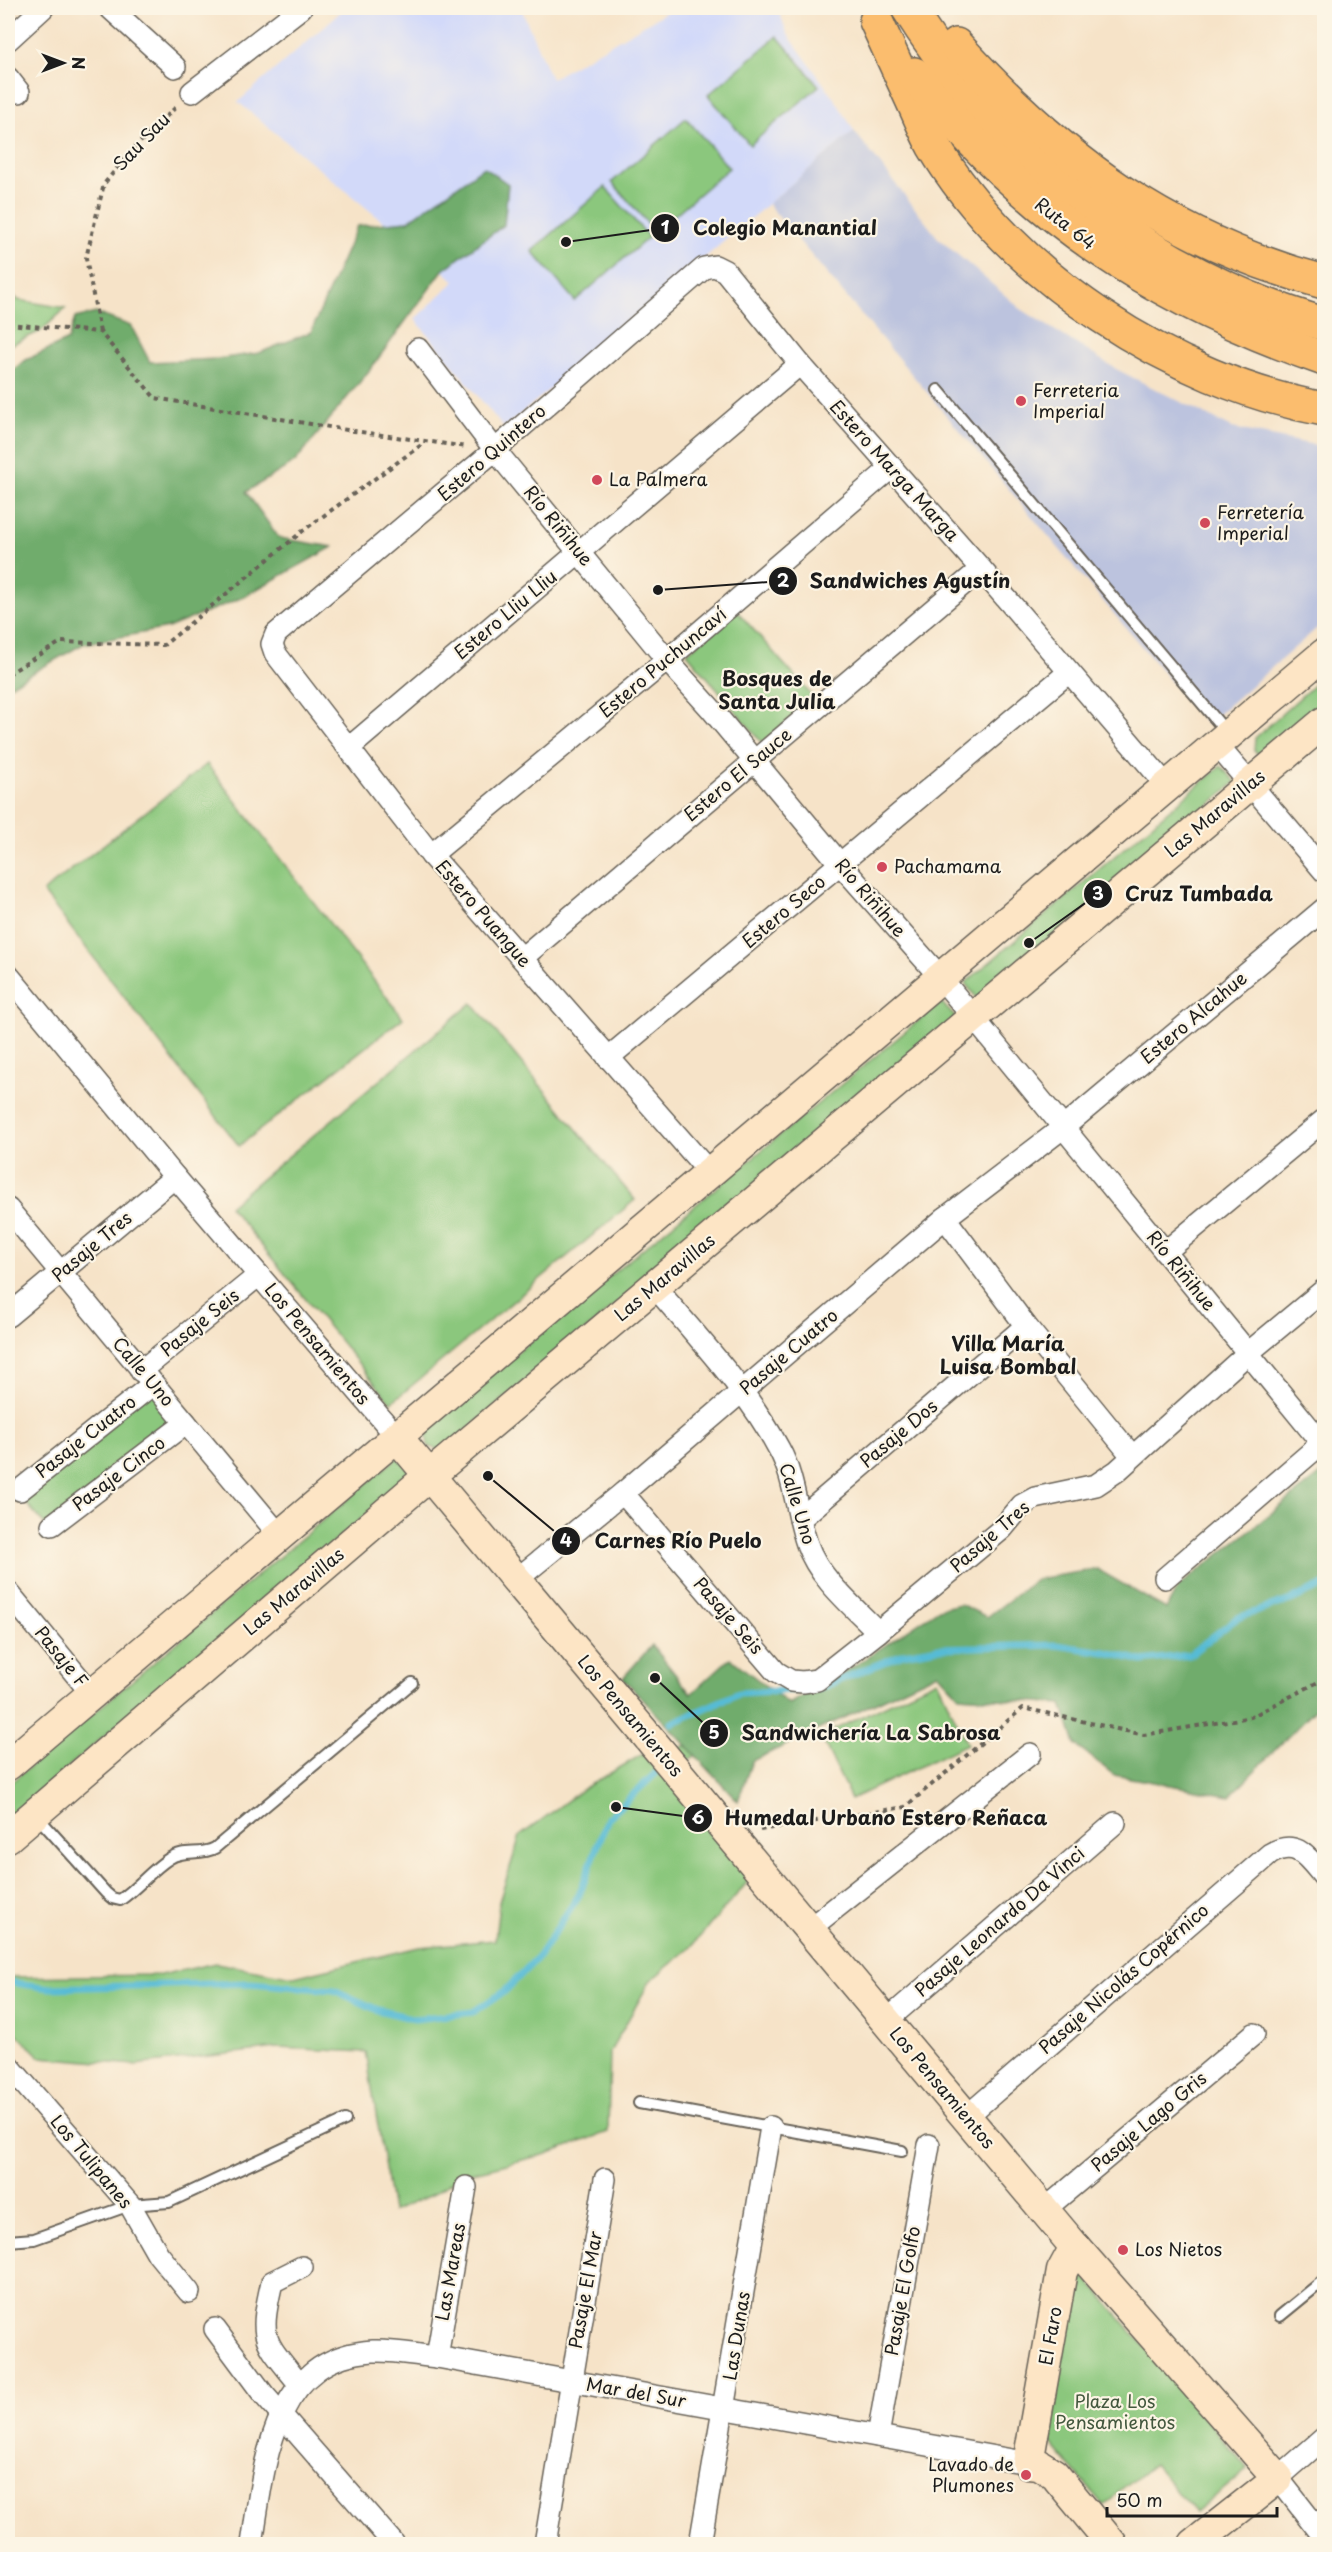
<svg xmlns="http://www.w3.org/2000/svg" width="1332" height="2552" font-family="'Playpen Sans',sans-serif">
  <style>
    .built { fill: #d2d9f9 }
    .industrial { fill: #bcc3de }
    .green { fill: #8bc77d; stroke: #54724c; stroke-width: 1.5 }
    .forest { fill: #70ac6c; stroke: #466444; stroke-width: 1.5 }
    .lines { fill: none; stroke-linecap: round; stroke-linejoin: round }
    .stream { stroke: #57bbd5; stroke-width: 7 }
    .lane-casing { stroke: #686258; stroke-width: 14 }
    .street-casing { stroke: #686258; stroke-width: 24 }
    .secondary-casing { stroke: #686258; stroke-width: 33 }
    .highway-casing { stroke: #686258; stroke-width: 36 }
    .path { stroke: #686258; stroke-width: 4; stroke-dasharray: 4.5 4.5; stroke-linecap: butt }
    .lane { stroke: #fff; stroke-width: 10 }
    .street { stroke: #fff; stroke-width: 21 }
    .secondary { stroke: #fde5c5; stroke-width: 30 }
    .highway { stroke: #fbbd6e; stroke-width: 33 }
    .poi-dot { fill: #d1495b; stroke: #fcf5e5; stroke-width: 2 }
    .labels { text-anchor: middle; stroke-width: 4.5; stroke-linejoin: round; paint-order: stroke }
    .street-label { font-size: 18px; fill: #1c1c1c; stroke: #fcf5e5 }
    .poi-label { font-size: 18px; fill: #1c1c1c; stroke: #fcf5e5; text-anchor: start }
    .park-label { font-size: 18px; fill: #43583e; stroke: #fcf5e5 }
    .neighbourhood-label { font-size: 20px; font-weight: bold; fill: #1c1c1c; stroke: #fcf5e5 }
    .leader { fill: none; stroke: #1c1c1c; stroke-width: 2 }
    .callout-dot { fill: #1c1c1c; stroke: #fcf5e5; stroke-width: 2 }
    .mark-label { font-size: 18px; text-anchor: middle; font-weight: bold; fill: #fff }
    .callout-label { font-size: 20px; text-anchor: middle; font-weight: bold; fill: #1c1c1c; stroke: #fcf5e5; stroke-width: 4.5; stroke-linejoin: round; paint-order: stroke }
  </style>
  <rect width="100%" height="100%" fill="#fcf5e5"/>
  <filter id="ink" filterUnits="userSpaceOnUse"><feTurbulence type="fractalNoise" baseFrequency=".0167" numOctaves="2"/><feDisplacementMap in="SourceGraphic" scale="12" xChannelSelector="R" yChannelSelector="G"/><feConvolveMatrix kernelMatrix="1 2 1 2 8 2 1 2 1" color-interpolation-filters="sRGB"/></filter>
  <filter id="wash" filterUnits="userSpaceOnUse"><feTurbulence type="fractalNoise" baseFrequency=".008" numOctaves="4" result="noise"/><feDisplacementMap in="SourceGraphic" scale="24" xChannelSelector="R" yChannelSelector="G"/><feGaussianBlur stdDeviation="1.35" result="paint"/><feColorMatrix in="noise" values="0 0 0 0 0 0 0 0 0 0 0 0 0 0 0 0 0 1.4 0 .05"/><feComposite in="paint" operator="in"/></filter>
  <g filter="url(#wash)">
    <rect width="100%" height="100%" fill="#f6e3c8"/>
    <!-- built -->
    <path class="built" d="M345 8H521L551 79 673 8H778L787 33 838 104 854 131 504 428 415 319 455 281 238 102Z"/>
    <!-- industrial -->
    <path class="industrial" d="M854 131 938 238 1021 309 1116 369 1232 428 1324 447V622L1207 724 768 204Z"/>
    <!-- green -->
    <g class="green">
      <path d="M777 36 819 86 750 145 708 95Z"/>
      <path d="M686 118 729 168 655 232 612 182Z"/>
      <path d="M605 187 649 237 575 301 532 251Z"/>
      <path d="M8 290 18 300 66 308 41 331 8 346Z"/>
      <path d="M737 611 814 698 762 743 687 653Z"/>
      <path d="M1324 676V705L1264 757 1254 751 1255 738Z"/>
      <path d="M207 764 403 1018 239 1146 43 892Z"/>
      <path d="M1221 766 1236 782 978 1000 965 983Z"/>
      <path d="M941 1002 956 1018 442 1451 428 1446 426 1428Z"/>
      <path d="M472 1003 635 1200 391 1403 229 1206Z"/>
      <path d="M151 1389 180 1421 46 1526 20 1496Z"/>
      <path d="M398 1457 413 1475 8 1818V1785Z"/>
      <path d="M1324 1560V1575L1305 1588 1290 1615 1271 1641 1210 1682 1165 1693 1123 1692 1089 1679 1069 1660 1043 1648 971 1656 912 1670 876 1693 857 1696 836 1712 806 1728 774 1734H747L714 1741 666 1778 752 1877 689 1949 650 1981 610 2052 608 2132 547 2154 462 2175 433 2194 392 2212 366 2052 277 2048 135 2065 40 2057 8 2025V1977L160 1975 216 1963 294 1977 419 1947 495 1940 499 1902 520 1836 583 1789 643 1754 655 1767 696 1737 735 1723H765L804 1718 858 1684 870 1682 922 1656 994 1639 1060 1640 1093 1666 1117 1681 1155 1683 1193 1676 1270 1629 1288 1595 1296 1574Z"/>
      <path d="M937 1680 967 1744 851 1799 821 1736Z"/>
      <path d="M1078 2268 1248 2469 1195 2513 1154 2464 1103 2505 1045 2436Z"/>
    </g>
    <!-- forest -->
    <g class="forest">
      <path d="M484 167 508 184 504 225 443 270 372 367 295 462 246 492 279 538 333 547 241 598 168 628 83 644 8 687V374L26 360 68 340 75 318 96 313 131 326 150 362 217 359 259 353 311 332 357 226 408 221Z"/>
      <path d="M1321 1474 1324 1475V1700L1230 1796 1114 1775 1075 1744 1062 1704 959 1696 938 1673 752 1761 738 1801 623 1678 652 1645 691 1694 730 1658 789 1704 854 1666 939 1609 960 1604 987 1617 1037 1579 1097 1569 1166 1609 1178 1587Z"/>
    </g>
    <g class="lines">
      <!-- stream -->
      <g class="stream">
        <path d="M818 1689 903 1654 938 1648 1056 1645 1105 1652 1142 1661 1189 1655 1237 1618 1291 1600 1324 1585"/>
        <path d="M672 1723 739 1693 795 1690"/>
        <path d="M8 1982 50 1988 250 1983 334 1990 378 2010 415 2019 473 2012 505 1991 539 1956 579 1895 608 1818 656 1773"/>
      </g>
    </g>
  </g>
  <g filter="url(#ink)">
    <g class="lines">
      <!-- lane casing -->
      <g class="lane-casing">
        <g id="lane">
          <path d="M938 390 1228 734"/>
          <path d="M35 1814 106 1893 112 1898 120 1900C138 1888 152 1869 170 1858 184 1849 201 1856 215 1848L412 1683"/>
          <path d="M639 2103 902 2151"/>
          <path d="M8 2241 34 2239 130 2205 169 2202 345 2120"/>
          <path d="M1280 2316 1324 2280"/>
        </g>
      </g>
      <!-- street casing -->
      <g class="street-casing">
        <g id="street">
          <path d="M110 8 175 67"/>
          <path d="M8 40 43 8"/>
          <path d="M8 78 19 92"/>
          <path d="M192 92 301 8"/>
          <path d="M418 349 495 450 667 660 712 710 841 865 941 978 1324 1446"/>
          <path d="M1217 745 1324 871"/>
          <path d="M349 748 800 364"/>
          <path d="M431 855 667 660 892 467"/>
          <path d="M522 958 981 569"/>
          <path d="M8 975 175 1177 397 1437"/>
          <path d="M608 1058 1069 672"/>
          <path d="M710 1173 431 855 275 653 272 644 276 634 495 450 704 268 715 266 725 271 800 364 981 569 1168 787"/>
          <path d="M8 1209 280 1536"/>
          <path d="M945 1218 1026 1326 1132 1456"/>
          <path d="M1165 1252 1324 1120"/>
          <path d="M655 1287C698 1338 747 1389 779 1449 795 1478 796 1513 807 1544 819 1579 853 1606 878 1632"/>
          <path d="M8 1316 175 1177"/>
          <path d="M141 1371 259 1275"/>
          <path d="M20 1490 153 1384"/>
          <path d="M623 1493 776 1672 791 1681 803 1682 817 1680 878 1632 1002 1529 1022 1505 1035 1498 1096 1485 1117 1471 1248 1353 1324 1290"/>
          <path d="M800 1519 1026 1326"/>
          <path d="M52 1525 186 1423"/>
          <path d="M1165 1578 1322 1443"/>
          <path d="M516 1580 623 1493 945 1218 1064 1127 1324 909"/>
          <path d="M8 1592 92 1694"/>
          <path d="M809 1929 1030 1754"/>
          <path d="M886 2021 1115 1823"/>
          <path d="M8 2065 130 2205 158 2254 189 2292"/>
          <path d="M966 2117 1270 1854C1297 1838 1308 1858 1324 1877"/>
          <path d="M1044 2210 1254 2034"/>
          <path d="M215 2329 264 2395 394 2544"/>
          <path d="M437 2357 466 2187"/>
          <path d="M300 2385C264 2339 258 2342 272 2282L302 2267"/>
          <path d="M878 2436 929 2145"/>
          <path d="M1324 2438 1278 2478 1324 2537"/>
          <path d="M252 2544C264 2467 271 2357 373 2351 394 2350 416 2355 437 2357L1028 2463"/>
          <path d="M545 2544 605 2179"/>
          <path d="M700 2544 771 2127"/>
        </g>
      </g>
      <!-- secondary casing -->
      <g class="secondary-casing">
        <g id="secondary">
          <path d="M397 1437 1075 2247 1278 2478 1194 2544"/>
          <path d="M8 1765 1324 654"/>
          <path d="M8 1837 429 1476 1324 722"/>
          <path d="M1075 2247 1062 2271 1028 2463 1038 2464 1054 2474 1112 2544"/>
        </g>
      </g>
      <!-- highway casing -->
      <g class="highway-casing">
        <g id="highway">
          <path d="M908 8C1002 159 1153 275 1324 324"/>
          <path d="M876 21C889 49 901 76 914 104 920 117 926 132 933 145 1011 277 1174 382 1324 409"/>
          <path d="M956 45C1062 162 1171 241 1324 282"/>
          <path d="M914 74C1026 216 1154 300 1324 359"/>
        </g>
      </g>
      <!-- path -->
      <g class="path">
        <path d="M8 324 100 332 155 398 347 430 467 447"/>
        <path d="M100 332 86 258 104 184 131 151 178 105"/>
        <path d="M8 674 61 642 164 645 304 530 424 443"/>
        <path d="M760 1830 905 1807 1023 1708 1144 1735 1251 1717 1324 1679"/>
      </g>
      <!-- lane -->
      <use href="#lane" class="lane"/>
      <!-- street -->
      <use href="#street" class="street"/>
      <!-- secondary -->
      <use href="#secondary" class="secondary"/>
      <!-- highway -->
      <use href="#highway" class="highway"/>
    </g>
  </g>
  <!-- markers -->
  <g class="poi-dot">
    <circle cx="1021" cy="401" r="6"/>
    <circle cx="597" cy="480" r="6"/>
    <circle cx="1205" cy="523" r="6"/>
    <circle cx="882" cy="867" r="6"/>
    <circle cx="1123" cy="2250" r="6"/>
    <circle cx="1026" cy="2475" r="6"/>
  </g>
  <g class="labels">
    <!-- street labels -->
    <g class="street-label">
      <text transform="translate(142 142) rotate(-46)" y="6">Sau Sau</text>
      <text transform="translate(1065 224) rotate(38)" y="6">Ruta 64</text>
      <text transform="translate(492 453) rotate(-41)" y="6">Estero Quintero</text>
      <text transform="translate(894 471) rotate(48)" y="6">Estero Marga Marga</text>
      <text transform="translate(558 526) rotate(51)" y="6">Río Riñihue</text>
      <text transform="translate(506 615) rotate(-40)" y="6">Estero Lliu Lliu</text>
      <text transform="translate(663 663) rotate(-40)" y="6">Estero Puchuncaví</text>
      <text transform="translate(738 775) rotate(-40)" y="6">Estero El Sauce</text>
      <text transform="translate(1215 814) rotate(-40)" y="6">Las Maravillas</text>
      <text transform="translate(870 898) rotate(49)" y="6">Río Riñihue</text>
      <text transform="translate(784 912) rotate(-40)" y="6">Estero Seco</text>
      <text transform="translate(483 914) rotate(49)" y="6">Estero Puangue</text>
      <text transform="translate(1194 1018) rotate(-40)" y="6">Estero Alcahue</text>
      <text transform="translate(92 1247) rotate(-40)" y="6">Pasaje Tres</text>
      <text transform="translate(1181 1271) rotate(51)" y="6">Río Riñihue</text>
      <text transform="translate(665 1278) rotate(-40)" y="6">Las Maravillas</text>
      <text transform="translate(200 1323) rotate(-39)" y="6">Pasaje Seis</text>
      <text transform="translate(317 1344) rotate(50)" y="6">Los Pensamientos</text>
      <text transform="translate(789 1352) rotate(-40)" y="6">Pasaje Cuatro</text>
      <text transform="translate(143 1372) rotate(50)" y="6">Calle Uno</text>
      <text transform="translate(899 1434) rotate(-40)" y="6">Pasaje Dos</text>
      <text transform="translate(86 1437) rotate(-38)" y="6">Pasaje Cuatro</text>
      <text transform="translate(119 1474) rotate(-37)" y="6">Pasaje Cinco</text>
      <text transform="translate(797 1504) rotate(73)" y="6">Calle Uno</text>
      <text transform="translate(990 1537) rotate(-41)" y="6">Pasaje Tres</text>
      <text transform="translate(294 1592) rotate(-40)" y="6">Las Maravillas</text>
      <text transform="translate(728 1616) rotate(49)" y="6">Pasaje Seis</text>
      <text transform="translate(61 1657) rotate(51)" y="6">Pasaje F</text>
      <text transform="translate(630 1716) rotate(50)" y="6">Los Pensamientos</text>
      <text transform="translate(1000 1922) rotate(-41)" y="6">Pasaje Leonardo Da Vinci</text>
      <text transform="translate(1124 1979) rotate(-41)" y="6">Pasaje Nicolás Copérnico</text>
      <text transform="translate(942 2088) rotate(50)" y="6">Los Pensamientos</text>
      <text transform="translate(1149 2122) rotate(-40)" y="6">Pasaje Lago Gris</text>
      <text transform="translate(91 2162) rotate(50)" y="6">Los Tulipanes</text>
      <text transform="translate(451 2272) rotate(-80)" y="6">Las Mareas</text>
      <text transform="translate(586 2290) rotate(-80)" y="6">Pasaje El Mar</text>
      <text transform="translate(903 2291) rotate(-80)" y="6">Pasaje El Golfo</text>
      <text transform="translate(737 2336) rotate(-81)" y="6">Las Dunas</text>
      <text transform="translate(1051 2336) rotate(-80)" y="6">El Faro</text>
      <text transform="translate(636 2393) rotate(10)" y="6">Mar del Sur</text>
    </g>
    <!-- poi labels -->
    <g class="poi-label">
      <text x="1033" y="397">Ferreteria<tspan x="1033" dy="21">Imperial</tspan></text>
      <text x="609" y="486">La Palmera</text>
      <text x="1217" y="519">Ferretería<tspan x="1217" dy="21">Imperial</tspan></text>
      <text x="894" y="873">Pachamama</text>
      <text x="1135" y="2256">Los Nietos</text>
      <text x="1014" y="2471" text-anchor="end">Lavado de<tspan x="1014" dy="21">Plumones</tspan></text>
    </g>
    <!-- park labels -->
    <g class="park-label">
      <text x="1115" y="2408">Plaza Los<tspan x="1115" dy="21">Pensamientos</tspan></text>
    </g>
    <!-- neighbourhood labels -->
    <g class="neighbourhood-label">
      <text x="777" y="686">Bosques de<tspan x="777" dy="23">Santa Julia</tspan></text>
      <text x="1008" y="1351">Villa María<tspan x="1008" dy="23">Luisa Bombal</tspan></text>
    </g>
  </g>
  <!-- callouts -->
  <path class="leader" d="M566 242L665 228M658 590L783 581M1029 943L1098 894M488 1476L566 1541M655 1678L714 1733M616 1807L698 1818"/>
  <g class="callout-dot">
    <circle cx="566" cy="242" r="6"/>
    <circle cx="658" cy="590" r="6"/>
    <circle cx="1029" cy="943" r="6"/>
    <circle cx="488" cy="1476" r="6"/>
    <circle cx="655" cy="1678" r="6"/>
    <circle cx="616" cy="1807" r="6"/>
    <circle cx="665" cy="228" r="15"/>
    <circle cx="783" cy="581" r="15"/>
    <circle cx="1098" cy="894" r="15"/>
    <circle cx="566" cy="1541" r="15"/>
    <circle cx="714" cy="1733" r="15"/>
    <circle cx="698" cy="1818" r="15"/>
  </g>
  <g class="mark-label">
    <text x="665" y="234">1</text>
    <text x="783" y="587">2</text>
    <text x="1098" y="900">3</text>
    <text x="566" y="1547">4</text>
    <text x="714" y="1739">5</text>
    <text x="698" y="1824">6</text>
  </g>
  <g class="callout-label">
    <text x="785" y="235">Colegio Manantial</text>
    <text x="910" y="588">Sandwiches Agustín</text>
    <text x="1199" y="901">Cruz Tumbada</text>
    <text x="678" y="1548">Carnes Río Puelo</text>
    <text x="871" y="1740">Sandwichería La Sabrosa</text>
    <text x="886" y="1825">Humedal Urbano Estero Reñaca</text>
  </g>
  <!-- margin -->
  <rect width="1332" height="2552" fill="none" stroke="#fcf5e5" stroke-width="30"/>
  <!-- north arrow -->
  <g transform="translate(63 63) rotate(90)" stroke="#fcf5e5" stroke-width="4.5" paint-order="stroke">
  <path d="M0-4.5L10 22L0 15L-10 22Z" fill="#1c1c1c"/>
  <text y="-9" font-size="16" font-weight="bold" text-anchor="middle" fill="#1c1c1c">N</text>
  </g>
  <!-- scale -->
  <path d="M1107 2507v9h170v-9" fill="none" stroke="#1c1c1c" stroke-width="3"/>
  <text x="1116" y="2507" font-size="18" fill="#1c1c1c" stroke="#fcf5e5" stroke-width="4.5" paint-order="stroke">50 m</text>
</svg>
